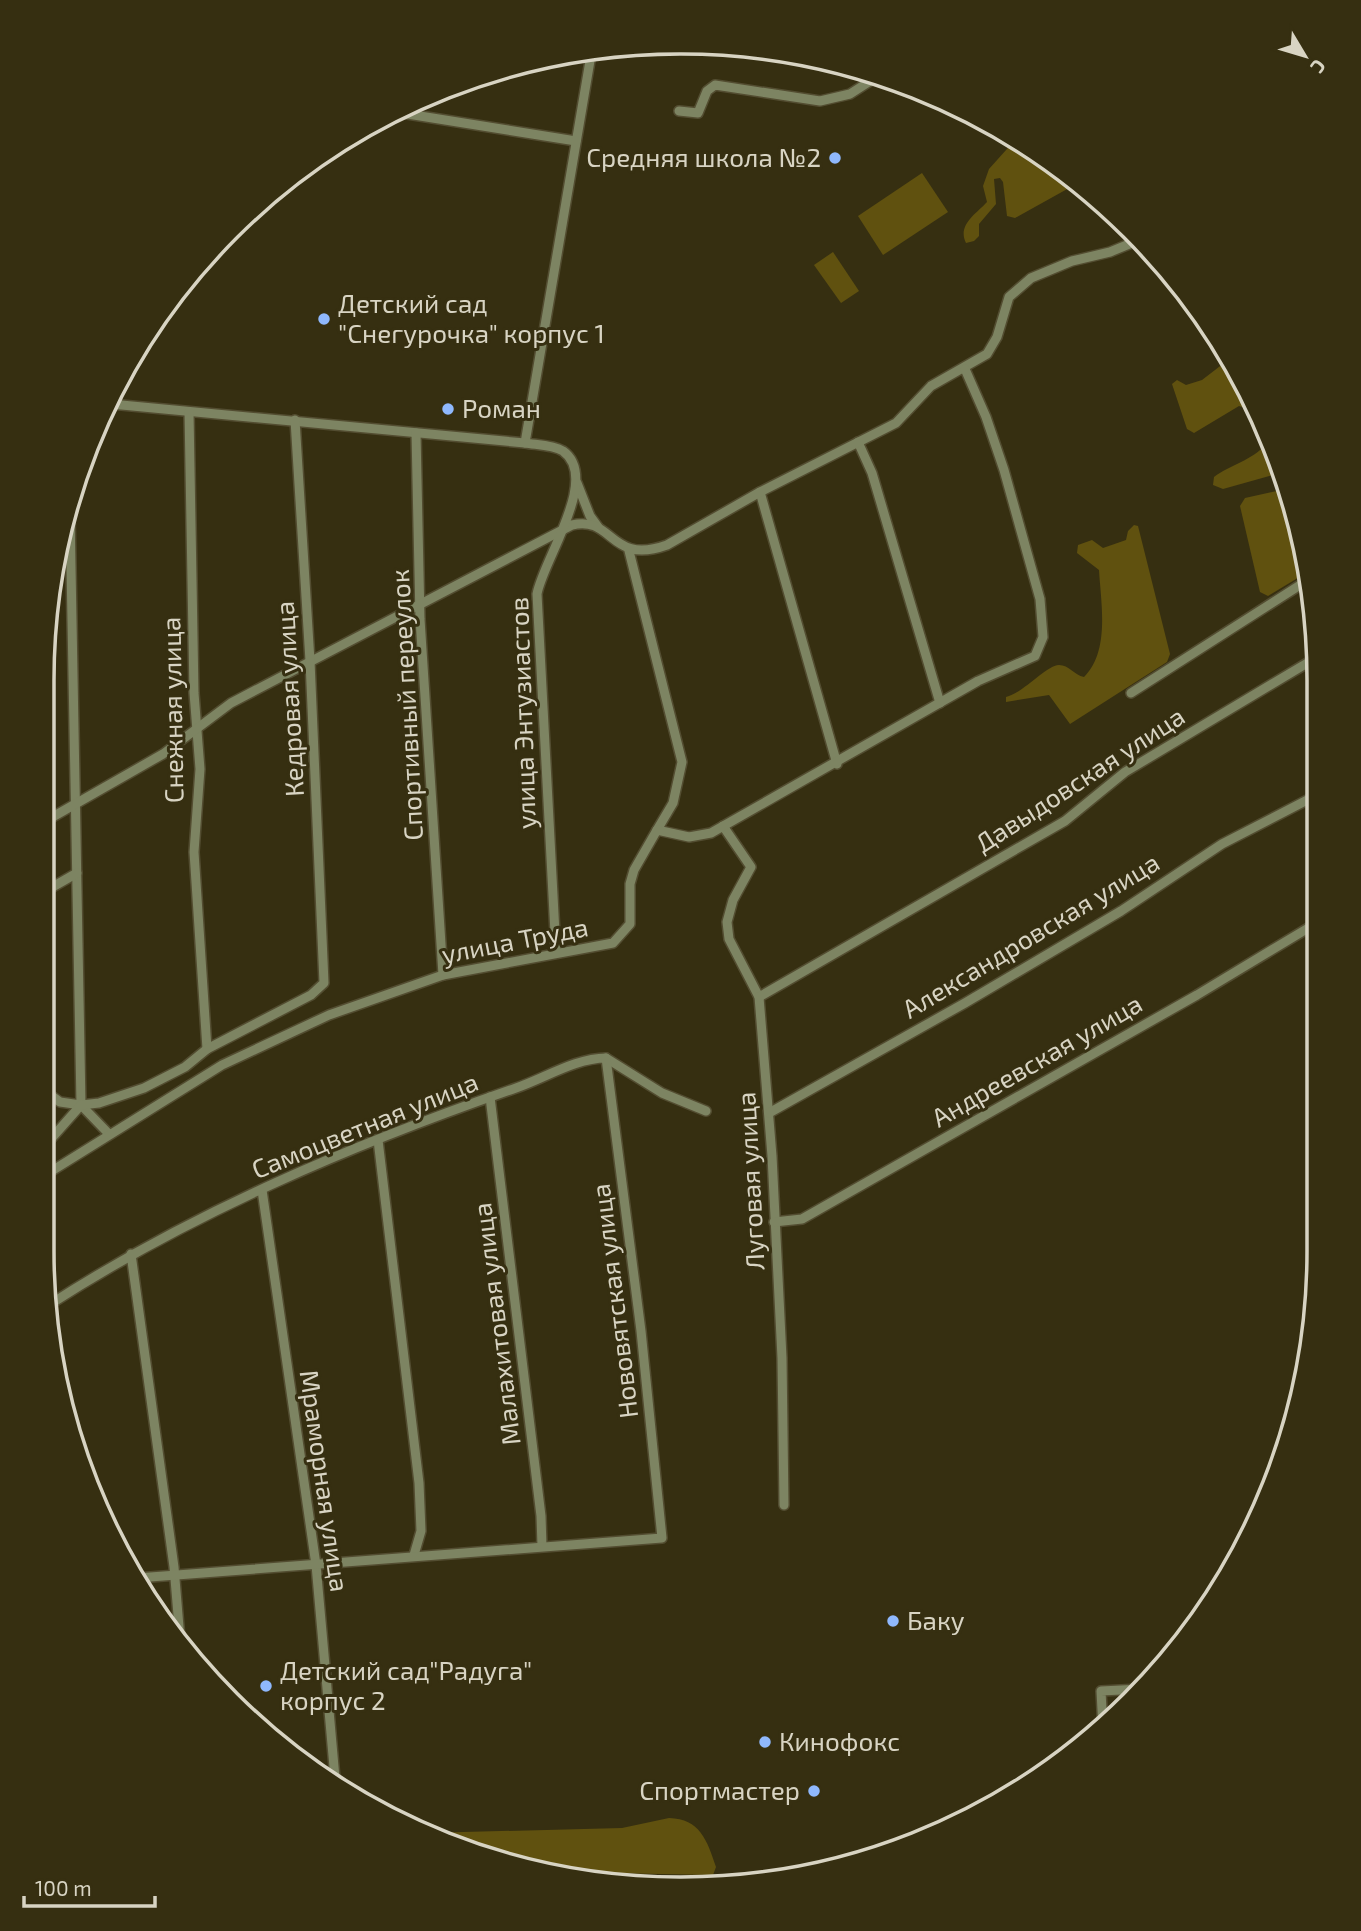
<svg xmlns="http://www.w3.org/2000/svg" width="1361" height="1931" font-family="'Exo 2',sans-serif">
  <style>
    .green { fill: #60510f }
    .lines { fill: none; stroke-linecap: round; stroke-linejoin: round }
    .minor-casing { stroke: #534d31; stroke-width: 12 }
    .tertiary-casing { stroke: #534d31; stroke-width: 14 }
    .minor { stroke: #7d8462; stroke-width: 9 }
    .tertiary { stroke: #7d8462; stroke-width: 10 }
    .poi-dot { fill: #8fb8fd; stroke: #362f11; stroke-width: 2.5 }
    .labels { text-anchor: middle; stroke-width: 6; stroke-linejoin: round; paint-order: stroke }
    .poi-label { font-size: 26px; fill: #d8d4c3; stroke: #362f11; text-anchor: start }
    .street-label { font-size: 26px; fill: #d8d4c3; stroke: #362f11 }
    .rim { fill: none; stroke: #d8d4c3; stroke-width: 3.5 }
  </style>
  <rect width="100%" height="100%" fill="#362f11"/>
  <!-- green -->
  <g class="green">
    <path d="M1015 140 1078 183 1015 218 1007 216 1003 182 1000 178 994 179 996 204 979 224V236L974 241 966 243C957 225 976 214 987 202L983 186 989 169Z"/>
    <path d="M922 173 948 212 883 255 858 216Z"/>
    <path d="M833 252 859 291 841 303 814 265Z"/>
    <path d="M1228 360 1253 398 1259 419 1256 412 1239 406 1194 433 1187 429 1172 384 1177 380 1186 385 1202 380Z"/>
    <path d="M1265 437 1276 474 1223 489 1213 485 1214 477C1230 465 1253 460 1266 444Z"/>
    <path d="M1281 490 1306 573 1268 596 1260 592 1240 506 1245 498Z"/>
    <path d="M1134 525 1138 526 1170 654 1167 662 1070 724 1049 695 1006 702V697C1025 692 1045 666 1059 665 1069 665 1074 675 1084 677 1110 651 1101 604 1099 570L1077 553 1078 545 1092 540 1103 548 1126 540 1128 531Z"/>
    <path d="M669 1818C700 1819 707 1840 716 1867L713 1875 555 1872 436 1840 425 1833 622 1828Z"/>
  </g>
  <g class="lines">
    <!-- minor casing -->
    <g class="minor-casing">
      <g id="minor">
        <path d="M679 111 698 113 707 91 715 85 820 101 850 94 878 76"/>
        <path d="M395 112 576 141"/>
        <path d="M111 404 525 443"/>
        <path d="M189 412 194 693 200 769 194 852 207 1049"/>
        <path d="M416 433 420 619 443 975"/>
        <path d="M858 442 872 473 940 703"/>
        <path d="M577 483 590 516 598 527"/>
        <path d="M760 492 837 764"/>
        <path d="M70 513 81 1105 108 1133"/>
        <path d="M629 551 682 762 673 803 657 830"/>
        <path d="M1131 693 1308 580"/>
        <path d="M42 823 163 754 231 703 572 525C614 515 609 566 667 545L760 492 896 423 931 386 987 354 997 337 1009 297 1031 278 1072 261 1110 252 1139 240"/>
        <path d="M723 826 751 867 733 900 727 922 729 939 759 997 772 1156 782 1358 784 1505"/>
        <path d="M42 893 77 873"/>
        <path d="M556 952 537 594C543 560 601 478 563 451 553 445 537 445 525 443L592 49"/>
        <path d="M759 997 1065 821 1125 772 1314 659"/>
        <path d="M42 1089 60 1102 81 1105"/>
        <path d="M490 1097 541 1516 542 1546"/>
        <path d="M769 1113 965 1003 1121 911 1222 844 1315 796"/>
        <path d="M378 1140 419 1483 421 1531 414 1555"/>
        <path d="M42 1149 81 1105 99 1103 144 1088 185 1067 207 1049 311 995 324 983 310 661 295 420"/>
        <path d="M42 1177 222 1065 329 1015 443 975 613 943 630 924V884L634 870 657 830 689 837 711 833 978 681 1035 656 1043 637 1040 599 1004 470 986 417 965 369"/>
        <path d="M262 1190 316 1565 335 1778"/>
        <path d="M774 1222 802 1219 1197 995 1315 924"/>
        <path d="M131 1254 174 1567 180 1639"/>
        <path d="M49 1305C193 1212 354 1144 516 1088 545 1078 576 1058 606 1058L662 1093 706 1111"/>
        <path d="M137 1578 662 1538 641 1331 606 1058"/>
        <path d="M1103 1729 1101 1691 1141 1689"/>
      </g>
    </g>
    <!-- tertiary casing -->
    <g class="tertiary-casing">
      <path id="tertiary" d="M591 1882H631"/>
    </g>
    <!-- minor -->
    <use href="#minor" class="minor"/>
    <!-- tertiary -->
    <use href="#tertiary" class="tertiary"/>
  </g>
  <!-- markers -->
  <g class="poi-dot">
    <circle cx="835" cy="158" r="7"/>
    <circle cx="324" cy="319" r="7"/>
    <circle cx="448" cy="409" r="7"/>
    <circle cx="893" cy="1621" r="7"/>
    <circle cx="266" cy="1686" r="7"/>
    <circle cx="765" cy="1742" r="7"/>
    <circle cx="814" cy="1791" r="7"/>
  </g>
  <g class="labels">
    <!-- poi labels -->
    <g class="poi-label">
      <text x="821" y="167" text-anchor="end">Средняя школа №2</text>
      <text x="338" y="313">Детский сад<tspan x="338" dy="30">"Снегурочка" корпус 1</tspan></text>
      <text x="462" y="418">Роман</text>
      <text x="907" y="1630">Баку</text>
      <text x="280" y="1680">Детский сад"Радуга"<tspan x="280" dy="30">корпус 2</tspan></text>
      <text x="779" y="1751">Кинофокс</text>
      <text x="800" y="1800" text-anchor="end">Спортмастер</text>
    </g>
    <!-- street labels -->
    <g class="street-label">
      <text transform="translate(290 699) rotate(-93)" y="9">Кедровая улица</text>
      <text transform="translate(407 705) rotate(-93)" y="9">Спортивный переулок</text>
      <text transform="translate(173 710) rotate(-91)" y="9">Снежная улица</text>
      <text transform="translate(523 713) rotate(-92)" y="9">улица Энтузиастов</text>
      <text transform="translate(1080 780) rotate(-33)" y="9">Давыдовская улица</text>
      <text transform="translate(1031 936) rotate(-31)" y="9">Александровская улица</text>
      <text transform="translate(515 941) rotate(-11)" y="9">улица Труда</text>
      <text transform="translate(1037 1061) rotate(-30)" y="9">Андреевская улица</text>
      <text transform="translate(365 1126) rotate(-22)" y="9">Самоцветная улица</text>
      <text transform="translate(751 1181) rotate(-93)" y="9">Луговая улица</text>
      <text transform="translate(615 1301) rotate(-97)" y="9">Нововятская улица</text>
      <text transform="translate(497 1324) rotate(-97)" y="9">Малахитовая улица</text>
      <text transform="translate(324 1481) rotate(82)" y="9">Мраморная улица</text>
    </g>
  </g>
  <!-- crop -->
  <path d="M0 0H1361V1931H0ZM680 54H681A626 626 0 0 1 1307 680V1251A626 626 0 0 1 681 1877H680A626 626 0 0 1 54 1251V680A626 626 0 0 1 680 54Z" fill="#362f11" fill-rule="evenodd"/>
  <path class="rim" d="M680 54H681A626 626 0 0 1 1307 680V1251A626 626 0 0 1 681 1877H680A626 626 0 0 1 54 1251V680A626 626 0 0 1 680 54Z"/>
  <!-- north arrow -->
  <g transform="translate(1305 56) rotate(128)" stroke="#362f11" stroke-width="5" paint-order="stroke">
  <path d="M0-5L12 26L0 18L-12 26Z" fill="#d8d4c3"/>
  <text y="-10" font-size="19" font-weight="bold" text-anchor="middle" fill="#d8d4c3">С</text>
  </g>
  <!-- scale -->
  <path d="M24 1896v10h131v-10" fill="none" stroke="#d8d4c3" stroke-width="3.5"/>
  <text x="35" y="1896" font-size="21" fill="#d8d4c3" stroke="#362f11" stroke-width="5" paint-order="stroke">100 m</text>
</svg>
